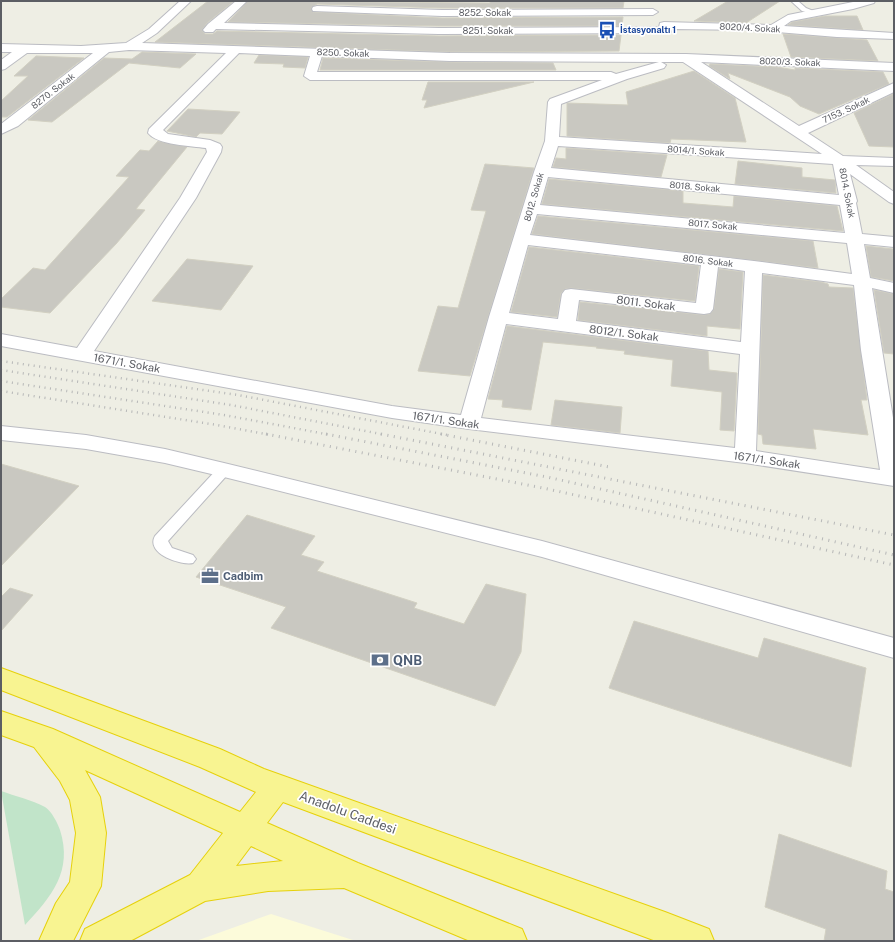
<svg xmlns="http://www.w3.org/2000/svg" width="895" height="942" font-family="'Public Sans',sans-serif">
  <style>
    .commercial { fill: #fcfbda }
    .green { fill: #c1e4c9 }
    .building { fill: #c9c8c1; stroke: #d2d0c2 }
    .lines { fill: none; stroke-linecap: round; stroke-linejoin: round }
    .lane-casing { stroke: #bbbcc2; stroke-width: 2 }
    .street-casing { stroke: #bbbcc2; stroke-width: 2 }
    .highway-casing { stroke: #e6d10b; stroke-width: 2 }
    .lane { fill: #fff; fill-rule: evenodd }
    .street { fill: #fff; fill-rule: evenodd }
    .highway { fill: #f8f491; fill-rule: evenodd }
    .rail-far1 { stroke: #b6b7b7; stroke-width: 2.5; stroke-dasharray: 1 4.5; stroke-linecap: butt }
    .rail { stroke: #b6b7b7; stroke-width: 3; stroke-dasharray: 1 5.5; stroke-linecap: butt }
    .labels { text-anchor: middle; stroke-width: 3.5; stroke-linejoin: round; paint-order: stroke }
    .far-street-label { font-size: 9px; fill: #5c5e64; stroke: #fff }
    .far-transit-label { font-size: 9px; font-weight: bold; fill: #164399; stroke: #fff; text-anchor: start }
    .street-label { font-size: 11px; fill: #5c5e64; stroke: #fff }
    .service-label { font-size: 11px; font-weight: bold; fill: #4e5e75; stroke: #fff; text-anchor: start }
    .near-service-label { font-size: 13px; font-weight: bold; fill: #4e5e75; stroke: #fff; text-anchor: start }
    .near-street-label { font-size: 13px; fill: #5c5e64; stroke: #fff }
  </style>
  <rect width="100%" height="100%" fill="#eeeee4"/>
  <!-- commercial -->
  <path class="commercial" d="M271 914 356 941H196Z"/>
  <!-- green -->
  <path class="green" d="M1 791C15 796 32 800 45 807 52 812 57 822 60 830 73 871 52 896 25 925Z"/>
  <!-- building -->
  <g class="building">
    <path d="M208 1H234L207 23 202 30 205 34H213L217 31 439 36 621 35 619 51 450 52 155 42Z"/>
    <path d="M248 1 490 3V1H624L623 8H442L317 4 311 8 313 12 442 18 623 17 622 26H439L228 22Z"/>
    <path d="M728 1H780L746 23 694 21Z"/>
    <path d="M825 16H857L863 30 788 25 792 22Z"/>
    <path d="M783 34 867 40 878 61 791 57Z"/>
    <path d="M142 52 196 54 180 68 129 63 52 122 28 120 104 58 132 59Z"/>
    <path d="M259 55 308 57 305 68 283 67 284 64 254 63Z"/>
    <path d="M36 56 84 58 7 117H1V101L28 76H14Z"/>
    <path d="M323 58 450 62 553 63 556 70H320Z"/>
    <path d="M710 64 777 67 795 70V68L883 72 889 84 819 114 800 106 790 97 728 73 730 79 709 66Z"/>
    <path d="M694 71 735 98 746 142 671 139 670 143 567 136V103L628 105 626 92Z"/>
    <path d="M428 82H534L424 108 427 100H422Z"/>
    <path d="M893 94 894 147 869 146 854 113Z"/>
    <path d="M188 109 240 112 222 134 200 133 196 137 167 131Z"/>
    <path d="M158 141 187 147 136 209 145 210 116 244 50 313 1 307V299L33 268 45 270 129 177 116 176 140 150 149 151Z"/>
    <path d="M566 148 667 155 661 177 553 167 556 158 566 159Z"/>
    <path d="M738 161 802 168V177L835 180 836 193 735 184Z"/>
    <path d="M485 164 534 168 470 376 418 371 438 306 458 308 486 211 471 210Z"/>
    <path d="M549 179 683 191V203L733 207 734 196 837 206 843 231 542 204Z"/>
    <path d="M538 216 813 241 818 268 532 234Z"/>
    <path d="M866 246 893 249 894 281 871 277Z"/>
    <path d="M529 247 699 266 695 301 571 288 565 289 561 293 557 317 511 312Z"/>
    <path d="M187 259 253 266 221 310 152 301Z"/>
    <path d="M719 269 743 272 740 329 707 326V336L578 320 580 302 704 315 710 314 714 309Z"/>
    <path d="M763 275 821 282 828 284 829 287 853 288 867 400H861L868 435 813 429 816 449 763 444 762 435 758 434Z"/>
    <path d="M874 290 894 294V354L884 353Z"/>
    <path d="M507 326 708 351 709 370 737 373 734 431 720 430 722 392 671 386 673 360 624 354 625 351 596 348 597 347 543 342 531 410 502 407 503 400 488 399Z"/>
    <path d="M555 400 622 407 620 433 551 425Z"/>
    <path d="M1 464 79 486 1 566Z"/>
    <path d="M247 515 315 536 301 555 324 562 317 571 417 603 414 608 464 624 486 584 526 594 521 652 495 706 271 628 286 607 196 577Z"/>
    <path d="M10 588 33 595 1 631V597Z"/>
    <path d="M634 621 758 658 764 638 866 668 851 767 609 688Z"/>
    <path d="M779 834 887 871 885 889 894 892V941H824L826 929 765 907Z"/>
  </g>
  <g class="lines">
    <!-- lane casing -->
    <g class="lane-casing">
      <g id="lane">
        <path d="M791 1H798L806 8 816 12 813 14 802 11Z"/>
        <path d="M224 465 229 467 231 470 229 473 168 541 172 548 193 555 196 559 193 563C182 566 145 554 155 536L219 467Z"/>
      </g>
    </g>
    <!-- street casing -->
    <g class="street-casing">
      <g id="street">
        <path d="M180 1H191L157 33 142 43 450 53 686 54 894 63V71L701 62 799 126 894 83V92L808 133 843 156 894 158V166L856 165 894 192V204L889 202 850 174 857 201 856 203 862 234 894 237V247L864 244 870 278 894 283V293L872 288 894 424V486L745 463 469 429 392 418 1 346V334L77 348 180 198 207 152 206 148C192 146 157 145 148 133L149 129 226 53 129 50 109 52 18 126 1 134V124L93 53H27L5 69 1 70V60L12 52H1V44L81 46 126 43 149 29ZM239 53 310 56 304 76 310 80H602L550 99 548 102 545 141 534 172 489 317 461 415 392 406 94 351 196 198 221 152 222 147 220 144 210 140 168 134 163 130ZM322 56 450 61 659 62 616 74 611 72H317ZM661 62H683L822 154 559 137 561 104 627 79 664 68 666 65ZM558 146 833 164 839 195 551 168ZM548 177 840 205 845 233 540 205ZM537 214 847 243 852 274 754 261 530 235ZM528 245 701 265 696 303 571 289 565 290 562 294 558 319 509 313ZM718 267 745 271 741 342 576 321 579 300 704 314 710 313 713 309ZM762 273 854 285 861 350 880 470 756 451ZM506 324 740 354 735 448 481 418Z"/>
        <path d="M236 1H247L224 23 439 28 659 27 660 23 664 22 771 25 788 15 858 1H875L874 3 853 9 791 21 784 26 894 33V39L837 37 752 30 672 29 671 32 667 33 439 34 216 29 213 32H205L203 30 208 24Z"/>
        <path d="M317 6 442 10 653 9 658 12 653 15 442 16 313 11 312 9 313 7Z"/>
        <path d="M1 426 86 435 165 449 224 463 542 541 894 638V658L542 557 224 477 165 463 86 449 1 440Z"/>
      </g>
    </g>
    <!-- highway casing -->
    <g class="highway-casing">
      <path id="highway" d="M1 668 220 749 264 769 665 912 709 929 714 941H656L283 802 267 823 358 863 522 929 527 941H470L344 888 268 891 205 901 130 941H80L85 929 190 875 223 833 85 770 100 797 106 833 101 886 73 941H39L56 903 70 882 76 833 70 800 60 781 34 747 1 735V711L53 729 240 812 256 792 200 767 1 690ZM251 846 283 861 236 866Z"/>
    </g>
    <!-- lane -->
    <use href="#lane" class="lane"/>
    <!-- street -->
    <use href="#street" class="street"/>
    <!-- highway -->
    <use href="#highway" class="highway"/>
    <!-- rail-far1 -->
    <g class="rail-far1">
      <path d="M1 361 238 395 447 435"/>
      <path d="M1 370 231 405 386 435"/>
      <path d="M1 381 224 415 331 435"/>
      <path d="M1 391 217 425 271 435"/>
    </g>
    <!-- rail -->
    <g class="rail">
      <path d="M266 434 543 488 894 565"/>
      <path d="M326 434 547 477 894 555"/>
      <path d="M381 434 894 535"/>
      <path d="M441 434 609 467"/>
    </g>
  </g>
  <!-- icons -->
  <defs>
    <g id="bus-bare" transform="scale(1.38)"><path d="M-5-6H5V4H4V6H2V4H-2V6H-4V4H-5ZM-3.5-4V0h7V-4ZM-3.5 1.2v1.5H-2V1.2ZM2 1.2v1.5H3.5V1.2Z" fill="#1a4fb4" stroke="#fff" stroke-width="2.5" paint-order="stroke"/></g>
    <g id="office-bare" transform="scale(1.38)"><path d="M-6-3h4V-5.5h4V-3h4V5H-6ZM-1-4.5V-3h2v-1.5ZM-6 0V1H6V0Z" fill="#5c6f8a" stroke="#fff" stroke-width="2.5" paint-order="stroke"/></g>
    <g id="bank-bare" transform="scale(1.38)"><path d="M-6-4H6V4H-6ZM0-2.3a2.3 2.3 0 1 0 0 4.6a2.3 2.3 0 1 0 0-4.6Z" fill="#5c6f8a" stroke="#fff" stroke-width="2.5" paint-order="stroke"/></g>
  </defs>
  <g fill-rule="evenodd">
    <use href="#bus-bare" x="607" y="30"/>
    <use href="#office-bare" x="210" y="576"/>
    <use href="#bank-bare" x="380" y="660"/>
  </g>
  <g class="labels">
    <!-- far-street labels -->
    <g class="far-street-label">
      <text x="485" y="16">8252. Sokak</text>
      <text transform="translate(750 28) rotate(3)" y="3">8020/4. Sokak</text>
      <text x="488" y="34">8251. Sokak</text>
      <text transform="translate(343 53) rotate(2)" y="3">8250. Sokak</text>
      <text transform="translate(790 62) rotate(2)" y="3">8020/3. Sokak</text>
      <text transform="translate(53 91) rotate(-38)" y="3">8270. Sokak</text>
      <text transform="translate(846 110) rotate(-25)" y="3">7153. Sokak</text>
      <text transform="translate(696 151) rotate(4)" y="3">8014/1. Sokak</text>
      <text transform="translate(695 187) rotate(5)" y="3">8018. Sokak</text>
      <text transform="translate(847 193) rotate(79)" y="3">8014. Sokak</text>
      <text transform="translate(534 197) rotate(-74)" y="3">8012. Sokak</text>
      <text transform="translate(713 225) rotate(5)" y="3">8017. Sokak</text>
      <text transform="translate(708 261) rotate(7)" y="3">8016. Sokak</text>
    </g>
    <!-- far-transit labels -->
    <g class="far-transit-label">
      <text x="620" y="33">İstasyonaltı 1</text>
    </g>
    <!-- street labels -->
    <g class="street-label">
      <text transform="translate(646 303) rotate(7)" y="4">8011. Sokak</text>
      <text transform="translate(624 333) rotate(7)" y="4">8012/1. Sokak</text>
      <text transform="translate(127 363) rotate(10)" y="4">1671/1. Sokak</text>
      <text transform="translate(446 420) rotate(8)" y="4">1671/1. Sokak</text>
      <text transform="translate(767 460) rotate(8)" y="4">1671/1. Sokak</text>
    </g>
    <!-- service labels -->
    <g class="service-label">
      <text x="223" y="580">Cadbim</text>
    </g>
    <!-- near-service labels -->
    <g class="near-service-label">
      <text x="393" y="665">QNB</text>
    </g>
    <!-- near-street labels -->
    <g class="near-street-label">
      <text transform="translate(348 812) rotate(20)" y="5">Anadolu Caddesi</text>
    </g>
  </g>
  <!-- border -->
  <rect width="895" height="942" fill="none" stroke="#5c5e64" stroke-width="4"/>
</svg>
